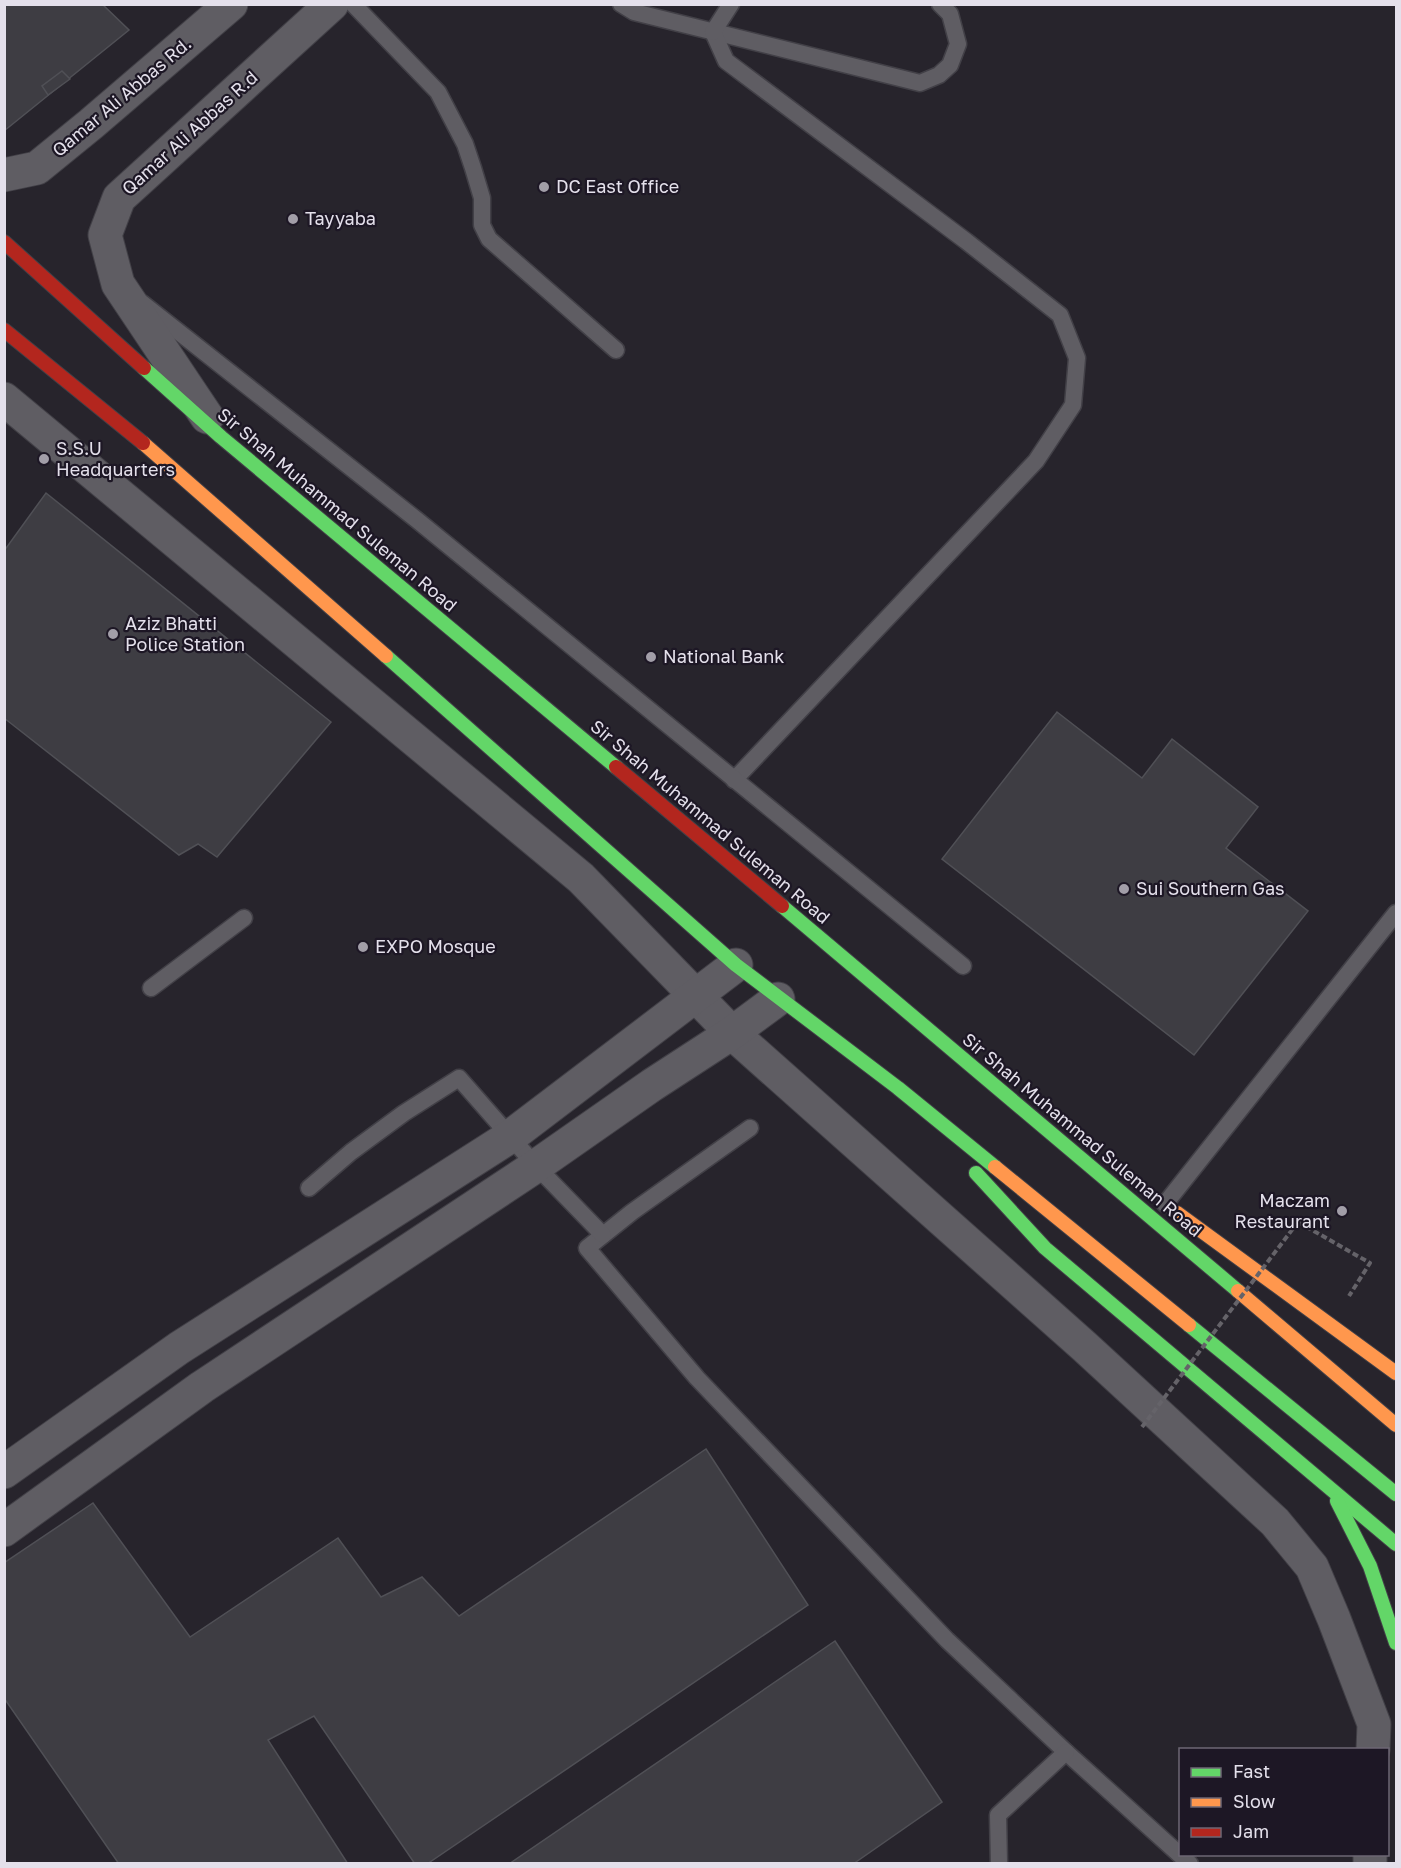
<svg xmlns="http://www.w3.org/2000/svg" width="1401" height="1868" font-family="'Golos Text',sans-serif">
  <style>
    .building { fill: #3e3d43; stroke: #505056; stroke-width: 1.5 }
    .lines { fill: none; stroke-linecap: round; stroke-linejoin: round }
    .lane-casing { stroke: #424047; stroke-width: 19 }
    .street-casing { stroke: #424047; stroke-width: 35 }
    .fast-casing { stroke: #424047; stroke-width: 16 }
    .slow-casing { stroke: #424047; stroke-width: 16 }
    .jam-casing { stroke: #424047; stroke-width: 16 }
    .path { stroke: #656369; stroke-width: 4; stroke-dasharray: 6 3; stroke-linecap: butt }
    .lane { stroke: #5f5d63; stroke-width: 16 }
    .street { stroke: #5f5d63; stroke-width: 33 }
    .fast { stroke: #63d668; stroke-width: 14 }
    .slow { stroke: #ff974d; stroke-width: 14 }
    .jam { stroke: #b3261e; stroke-width: 14 }
    .path-bridge { stroke: #656369; stroke-width: 4; stroke-dasharray: 6 3; stroke-linecap: butt }
    .poi-dot { fill: #a29ea8; stroke: #1d1725; stroke-width: 2 }
    .labels { text-anchor: middle; stroke-width: 4.5; stroke-linejoin: round; paint-order: stroke }
    .street-label { font-size: 18px; fill: #e4e0eb; stroke: #1d1725 }
    .poi-label { font-size: 18px; fill: #e4e0eb; stroke: #1d1725; text-anchor: start }
  </style>
  <rect width="100%" height="100%" fill="#27242c"/>
  <!-- building -->
  <g class="building">
    <path d="M4 4H102L129 30 4 131Z"/>
    <path d="M62 71 70 79 48 95 42 86Z"/>
    <path d="M46 493 331 722 217 857 198 844 179 855 4 718V551Z"/>
    <path d="M1057 712 1142 778 1172 739 1258 807 1226 848 1308 911 1194 1055 942 859Z"/>
    <path d="M706 1449 808 1605 427 1864H415L314 1716 268 1740 348 1864H119L4 1698V1563L93 1503 190 1637 338 1538 381 1597 422 1577 459 1616Z"/>
    <path d="M835 1641 942 1802 853 1864H509Z"/>
  </g>
  <g class="lines">
    <!-- lane casing -->
    <g class="lane-casing">
      <g id="lane">
        <path d="M353 4 438 92 465 144 473 168 482 198V225L489 239 616 350"/>
        <path d="M621 4 634 12 920 83 939 75 950 65 958 44 950 14 940 4"/>
        <path d="M713 32 726 61 966 241 1060 315 1077 358 1073 405 1036 461 734 780"/>
        <path d="M713 32 731 4"/>
        <path d="M142 303 417 520 963 966"/>
        <path d="M151 988 244 918"/>
        <path d="M750 1128 632 1212 587 1248 697 1378 947 1640 1066 1752 1190 1864"/>
        <path d="M309 1188 351 1152 404 1113 459 1078 536 1166 603 1235"/>
        <path d="M1165 1204 1396 913"/>
        <path d="M999 1864 998 1815 1066 1752"/>
      </g>
    </g>
    <!-- street casing -->
    <g class="street-casing">
      <g id="street">
        <path d="M4 175 37 168 91 124 231 4"/>
        <path d="M4 399 581 878 732 1033 1085 1347 1275 1522 1312 1567 1334 1619 1374 1724 1373 1750"/>
        <path d="M207 417 118 284 105 235 119 198 332 4"/>
        <path d="M4 1472 179 1348 511 1136 736 965"/>
        <path d="M4 1530 202 1387 536 1166 652 1085 732 1033 778 999"/>
        <path d="M1370 1864V1854"/>
      </g>
    </g>
    <!-- fast casing -->
    <g class="fast-casing">
      <g id="fast">
        <path d="M144 368 221 437 616 767"/>
        <path d="M386 656 736 965 898 1088 995 1167"/>
        <path d="M782 906 1238 1291"/>
        <path d="M976 1173 1045 1248 1396 1544"/>
        <path d="M1189 1325 1396 1494"/>
        <path d="M1337 1501 1370 1566 1396 1643"/>
      </g>
    </g>
    <!-- slow casing -->
    <g class="slow-casing">
      <g id="slow">
        <path d="M143 443 386 656"/>
        <path d="M995 1167 1189 1325"/>
        <path d="M1177 1213 1396 1373"/>
        <path d="M1238 1291 1396 1425"/>
      </g>
    </g>
    <!-- jam casing -->
    <g class="jam-casing">
      <g id="jam">
        <path d="M4 242 144 368"/>
        <path d="M4 330 143 443"/>
        <path d="M616 767 782 906"/>
      </g>
    </g>
    <!-- path -->
    <path class="path" d="M1298 1222 1370 1263 1349 1296"/>
    <!-- lane -->
    <use href="#lane" class="lane"/>
    <!-- street -->
    <use href="#street" class="street"/>
    <!-- fast -->
    <use href="#fast" class="fast"/>
    <!-- slow -->
    <use href="#slow" class="slow"/>
    <!-- jam -->
    <use href="#jam" class="jam"/>
    <!-- path-bridge -->
    <path class="path-bridge" d="M1142 1427 1298 1222"/>
  </g>
  <!-- markers -->
  <g class="poi-dot">
    <circle cx="544" cy="187" r="6"/>
    <circle cx="293" cy="219" r="6"/>
    <circle cx="44" cy="459" r="6"/>
    <circle cx="113" cy="634" r="6"/>
    <circle cx="651" cy="657" r="6"/>
    <circle cx="1124" cy="889" r="6"/>
    <circle cx="363" cy="947" r="6"/>
    <circle cx="1342" cy="1211" r="6"/>
  </g>
  <g class="labels">
    <!-- street labels -->
    <g class="street-label">
      <text transform="translate(122 97) rotate(-40)" y="6">Qamar Ali Abbas Rd.</text>
      <text transform="translate(190 133) rotate(-42)" y="6">Qamar Ali Abbas R.d</text>
      <text transform="translate(337 510) rotate(40)" y="6">Sir Shah Muhammad Suleman Road</text>
      <text transform="translate(710 822) rotate(40)" y="6">Sir Shah Muhammad Suleman Road</text>
      <text transform="translate(1082 1135) rotate(40)" y="6">Sir Shah Muhammad Suleman Road</text>
    </g>
    <!-- poi labels -->
    <g class="poi-label">
      <text x="556" y="193">DC East Office</text>
      <text x="305" y="225">Tayyaba</text>
      <text x="56" y="455">S.S.U<tspan x="56" dy="21">Headquarters</tspan></text>
      <text x="125" y="630">Aziz Bhatti<tspan x="125" dy="21">Police Station</tspan></text>
      <text x="663" y="663">National Bank</text>
      <text x="1136" y="895">Sui Southern Gas</text>
      <text x="375" y="953">EXPO Mosque</text>
      <text x="1330" y="1207" text-anchor="end">Maczam<tspan x="1330" dy="21">Restaurant</tspan></text>
    </g>
  </g>
  <!-- border -->
  <rect width="1401" height="1868" fill="none" stroke="#e4e0eb" stroke-width="12"/>
  <!-- legend -->
  <rect x="1179" y="1748" width="210" height="108" fill="#1d1725" stroke="#6d6774" stroke-width="1.5"/>
  <rect x="1191" y="1768" width="30" height="9" fill="#63d668" stroke="#6d6774" stroke-width="1.5"/>
  <text x="1233" y="1778" font-size="18" fill="#e4e0eb">Fast</text>
  <rect x="1191" y="1798" width="30" height="9" fill="#ff974d" stroke="#6d6774" stroke-width="1.5"/>
  <text x="1233" y="1808" font-size="18" fill="#e4e0eb">Slow</text>
  <rect x="1191" y="1828" width="30" height="9" fill="#b3261e" stroke="#6d6774" stroke-width="1.5"/>
  <text x="1233" y="1838" font-size="18" fill="#e4e0eb">Jam</text>
</svg>
